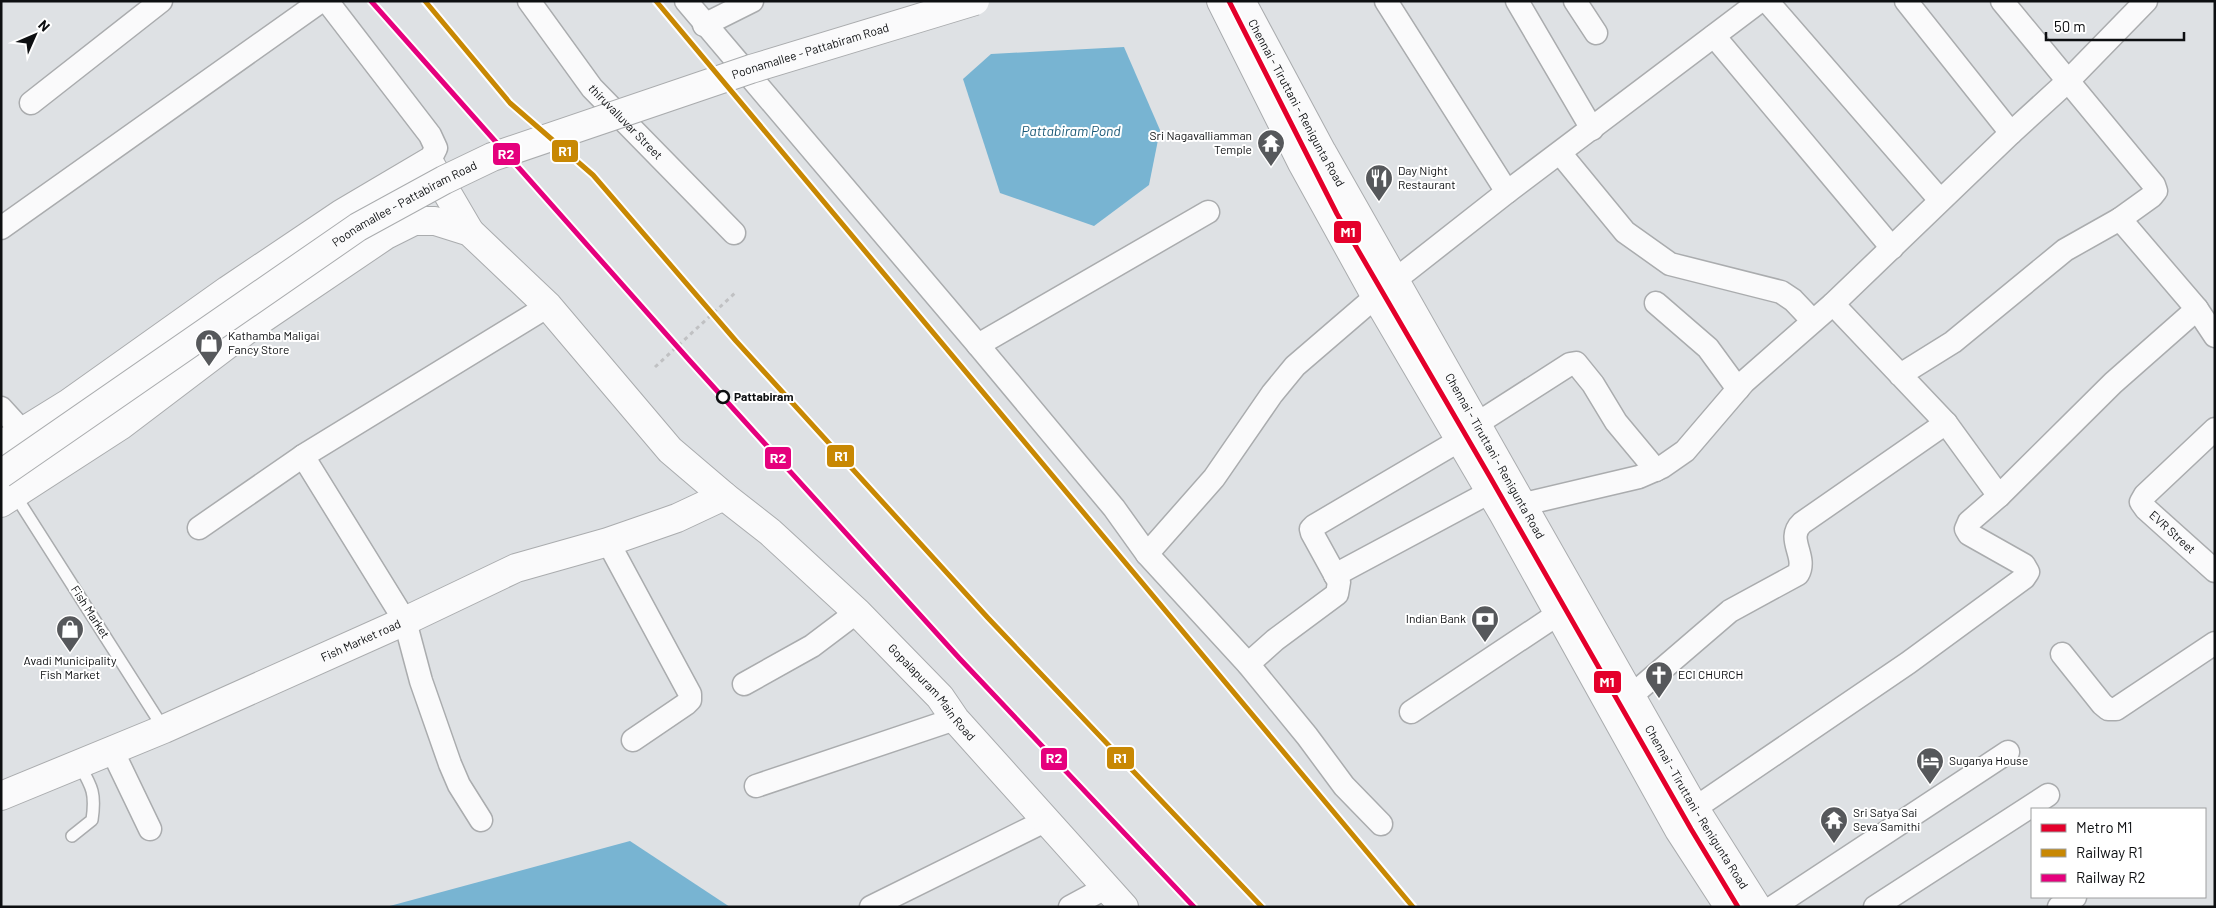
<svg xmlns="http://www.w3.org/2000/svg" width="2216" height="908" font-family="Barlow,sans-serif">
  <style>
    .water { fill: #78b4d2 }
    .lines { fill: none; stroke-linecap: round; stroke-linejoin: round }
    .service-casing { stroke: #aaacae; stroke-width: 14 }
    .minor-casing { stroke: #aaacae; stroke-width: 25 }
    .tertiary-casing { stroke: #aaacae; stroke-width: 30 }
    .trunk-casing { stroke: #aaacae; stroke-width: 30 }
    .path { stroke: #c0c1c3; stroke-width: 3; stroke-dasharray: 4 4; stroke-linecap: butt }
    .service { stroke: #fafafb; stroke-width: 11 }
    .minor { stroke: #fafafb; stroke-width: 22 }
    .tertiary { stroke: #fafafb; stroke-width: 28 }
    .trunk { stroke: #fafafb; stroke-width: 28 }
    .rail { stroke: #babcbc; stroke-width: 4; stroke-dasharray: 8 4; stroke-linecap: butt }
    .tertiary-bridge-casing { stroke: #aaacae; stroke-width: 30; stroke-linecap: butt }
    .tertiary-bridge { stroke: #fafafb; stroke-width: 28 }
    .rail-1-casing { stroke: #fff; stroke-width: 9 }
    .rail-2-casing { stroke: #fff; stroke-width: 9 }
    .rail-1 { stroke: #c88803; stroke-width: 5 }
    .rail-2 { stroke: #e5007d; stroke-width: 5 }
    .metro-1-casing { stroke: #fff; stroke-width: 9 }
    .metro-1 { stroke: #e4002b; stroke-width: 5 }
    .stop-dot { fill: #fff; stroke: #0d0f11; stroke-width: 2.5 }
    .labels { text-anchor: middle; stroke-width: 4; stroke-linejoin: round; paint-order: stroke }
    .street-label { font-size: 12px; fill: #0d0f11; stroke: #fff }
    .poi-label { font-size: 12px; fill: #0d0f11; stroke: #fff; text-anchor: start }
    .stop-label { font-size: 12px; font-weight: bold; fill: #0d0f11; stroke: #fff; text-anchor: start }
    .water-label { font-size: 14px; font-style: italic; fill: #1b5a78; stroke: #fff }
    .line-badge { stroke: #fff; stroke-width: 2 }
    .badge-label { font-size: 14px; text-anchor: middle; font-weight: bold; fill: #fff }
  </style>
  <rect width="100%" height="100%" fill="#dee1e4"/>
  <!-- water -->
  <g class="water">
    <path d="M1124 47 1160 130 1149 185 1094 226 1000 193 963 79 991 54Z"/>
    <path d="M630 841 730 907H386Z"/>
  </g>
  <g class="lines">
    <!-- service casing -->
    <g class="service-casing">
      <g id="service">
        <path d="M15 495 164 729"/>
        <path d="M72 836 92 820C96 793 92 787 79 764"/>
      </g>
    </g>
    <!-- minor casing -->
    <g class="minor-casing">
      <g id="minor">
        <path d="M327 1 430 135 436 148 429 162"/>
        <path id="s1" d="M529 1 592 88 734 233"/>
        <path d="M686 1 978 345 1114 508 1147 554 1248 664 1307 736 1344 786 1381 824"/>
        <path d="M1386 1 1507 192"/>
        <path d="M1517 1 1592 129"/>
        <path d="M1575 1 1596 33"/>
        <path d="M1767 1 1940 200"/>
        <path d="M2002 1 2068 81 2146 1"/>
        <path d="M704 25 752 1"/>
        <path d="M1714 36 1892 248"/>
        <path d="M31 103 161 1"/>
        <path d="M2011 133 2068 81 2154 185 2156 191 2152 196 2120 219"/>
        <path d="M1560 153 1625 232 1670 264 1781 292 1793 300 1813 321"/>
        <path d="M1 228 321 1"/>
        <path d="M1656 303 1708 348 1738 389"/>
        <path d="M1833 304 1946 423 1999 496 2113 383 2197 309 2120 219 2065 250 1953 342 1900 375"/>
        <path d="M2197 309 2215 336"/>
        <path d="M978 345 1208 212"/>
        <path d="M1 408 22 431"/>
        <path d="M1478 423 1570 364 1576 363 1593 384 1616 422 1656 470"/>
        <path id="s2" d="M2215 429 2145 495 2141 502 2146 509 2215 571"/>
        <path d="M303 456 405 621 421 681 450 764 459 785 481 820"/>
        <path d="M1524 504 1639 477 1662 467 1685 451 1744 382 1833 304 2011 133 1906 1"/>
        <path d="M199 528 303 456 548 306"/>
        <path d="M608 542 690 694V700L686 704 633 740"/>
        <path d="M1147 554 1214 478 1272 394 1295 366 1395 280 1507 192 1760 1"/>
        <path d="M1335 575 1490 492"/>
        <path d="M2062 654 2102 704 2108 709H2116L2215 643"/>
        <path d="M1248 664 1275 640 1337 594 1339 582 1312 533 1311 529 1314 526 1460 440"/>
        <path d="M744 684 812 646 857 612"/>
        <path d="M1631 696 1730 611 1798 574C1808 556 1785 539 1802 523L1946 423"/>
        <path d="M1411 712 1558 614"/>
        <path d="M112 750 150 829"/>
        <path d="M756 786 955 719"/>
        <path d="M1682 817 1908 663 2024 578 2028 572 2024 565 1969 534 1966 529 1969 522 1999 496"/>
        <path d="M871 907 1047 820"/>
        <path d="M1070 907 1107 887"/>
        <path d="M1773 907 2008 752"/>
        <path d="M1875 907 2048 795"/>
        <path d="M2059 907 2075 897"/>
      </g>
    </g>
    <!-- tertiary casing -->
    <g class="tertiary-casing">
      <g id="tertiary">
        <path d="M1 445 69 403 228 290 341 214 429 162 470 232"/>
        <path id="s3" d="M1 503 120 426 256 323 386 235 414 221H435L470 232 548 306 670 450 724 496 770 532 857 612 940 697 955 719 1124 907"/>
        <path id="s4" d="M1 796 164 729 405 621 516 568 608 542 677 518 724 496"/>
      </g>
    </g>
    <!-- trunk casing -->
    <g class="trunk-casing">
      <g id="trunk">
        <path d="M1221 1 1302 163 1376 297 1504 515 1679 830 1729 907"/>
        <path id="s5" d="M1241 1 1322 152 1695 809 1757 907"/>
      </g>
    </g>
    <!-- path -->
    <path class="path" d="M655 367 735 293"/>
    <!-- service -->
    <use href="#service" class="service"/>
    <!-- minor -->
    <use href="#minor" class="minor"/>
    <!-- tertiary -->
    <use href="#tertiary" class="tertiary"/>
    <!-- trunk -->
    <use href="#trunk" class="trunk"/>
    <!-- rail -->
    <g class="rail">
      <path d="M656 1 1413 907"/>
      <path d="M1229 1 1337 214 1490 477 1691 829 1738 907"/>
    </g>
    <!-- tertiary-bridge casing -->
    <g class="tertiary-bridge-casing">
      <g id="tertiary-bridge">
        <path id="s6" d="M1 474 358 227 444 180 492 157 751 69 975 1"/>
      </g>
    </g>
    <!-- tertiary-bridge -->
    <use href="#tertiary-bridge" class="tertiary-bridge"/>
    <!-- rail-1 casing -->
    <g class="rail-1-casing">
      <g id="rail-1">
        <path d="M425 1 510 103 593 175 736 341 988 618 1262 907"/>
        <path d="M656 1 1413 907"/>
      </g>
    </g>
    <!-- rail-2 casing -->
    <g class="rail-2-casing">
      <path id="rail-2" d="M371 1 690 361 960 659 1194 907"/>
    </g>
    <!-- rail-1 -->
    <use href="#rail-1" class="rail-1"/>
    <!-- rail-2 -->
    <use href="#rail-2" class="rail-2"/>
    <!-- metro-1 casing -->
    <g class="metro-1-casing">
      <path id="metro-1" d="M1229 1 1337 214 1490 477 1691 829 1738 907"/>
    </g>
    <!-- metro-1 -->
    <use href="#metro-1" class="metro-1"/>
  </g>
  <!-- icons -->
  <defs>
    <g id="temple-pin" transform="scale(1.4375)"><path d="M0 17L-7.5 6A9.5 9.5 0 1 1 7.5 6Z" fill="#56585b" stroke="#fff"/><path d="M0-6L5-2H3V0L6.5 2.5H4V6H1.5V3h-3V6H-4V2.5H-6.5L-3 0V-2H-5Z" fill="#fff"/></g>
    <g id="restaurant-pin" transform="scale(1.4375)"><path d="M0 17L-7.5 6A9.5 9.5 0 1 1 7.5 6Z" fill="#56585b" stroke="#fff"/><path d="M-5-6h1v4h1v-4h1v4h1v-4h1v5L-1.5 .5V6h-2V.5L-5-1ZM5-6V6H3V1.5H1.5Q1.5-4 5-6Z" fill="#fff"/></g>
    <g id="shop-pin" transform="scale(1.4375)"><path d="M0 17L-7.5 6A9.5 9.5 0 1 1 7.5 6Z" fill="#56585b" stroke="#fff"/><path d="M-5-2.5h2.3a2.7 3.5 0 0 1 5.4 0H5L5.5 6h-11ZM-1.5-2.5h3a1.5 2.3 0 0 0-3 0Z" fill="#fff"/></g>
    <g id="bank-pin" transform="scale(1.4375)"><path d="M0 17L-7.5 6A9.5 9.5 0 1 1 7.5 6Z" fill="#56585b" stroke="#fff"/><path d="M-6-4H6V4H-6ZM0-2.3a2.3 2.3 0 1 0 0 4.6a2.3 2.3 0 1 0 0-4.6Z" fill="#fff"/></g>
    <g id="church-pin" transform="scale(1.4375)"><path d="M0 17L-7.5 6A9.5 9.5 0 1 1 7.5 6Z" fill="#56585b" stroke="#fff"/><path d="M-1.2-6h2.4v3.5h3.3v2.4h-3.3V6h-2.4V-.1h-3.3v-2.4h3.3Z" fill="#fff"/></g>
    <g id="hotel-pin" transform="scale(1.4375)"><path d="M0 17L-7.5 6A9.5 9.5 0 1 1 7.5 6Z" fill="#56585b" stroke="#fff"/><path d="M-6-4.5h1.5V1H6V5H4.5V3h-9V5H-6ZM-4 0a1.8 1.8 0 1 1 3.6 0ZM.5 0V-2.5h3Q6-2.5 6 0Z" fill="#fff"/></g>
  </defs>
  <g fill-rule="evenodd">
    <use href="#temple-pin" x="1271" y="143"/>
    <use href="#restaurant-pin" x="1379" y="178"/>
    <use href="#shop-pin" x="209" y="343"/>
    <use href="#bank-pin" x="1485" y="619"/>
    <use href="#shop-pin" x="70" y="629"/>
    <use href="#church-pin" x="1659" y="675"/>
    <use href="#hotel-pin" x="1930" y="761"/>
    <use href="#temple-pin" x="1834" y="820"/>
  </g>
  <!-- markers -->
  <circle class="stop-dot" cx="723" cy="397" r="6"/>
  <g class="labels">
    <!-- street labels -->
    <g class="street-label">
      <text dy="4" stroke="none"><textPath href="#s6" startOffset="921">Poonamallee - Pattabiram Road</textPath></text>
      <text dy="4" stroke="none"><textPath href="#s5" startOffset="116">Chennai - Tiruttani - Renigunta Road</textPath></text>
      <text dy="4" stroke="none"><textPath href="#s1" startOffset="155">thiruvalluvar Street</textPath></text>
      <text dy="4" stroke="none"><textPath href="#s6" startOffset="486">Poonamallee - Pattabiram Road</textPath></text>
      <text dy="4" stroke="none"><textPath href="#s5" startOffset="521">Chennai - Tiruttani - Renigunta Road</textPath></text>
      <text dy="4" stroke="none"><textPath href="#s2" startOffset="148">EVR Street</textPath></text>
      <text transform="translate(90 612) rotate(57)" y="4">Fish Market</text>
      <text dy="4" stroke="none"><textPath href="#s4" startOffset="392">Fish Market road</textPath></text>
      <text dy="4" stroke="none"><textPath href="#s3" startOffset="1212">Gopalapuram Main Road</textPath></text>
      <text dy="4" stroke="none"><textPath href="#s5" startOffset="926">Chennai - Tiruttani - Renigunta Road</textPath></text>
    </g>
    <!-- poi labels -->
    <g class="poi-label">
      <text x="1252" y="140" text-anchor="end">Sri Nagavalliamman<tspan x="1252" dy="14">Temple</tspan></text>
      <text x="1398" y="175">Day Night<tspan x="1398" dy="14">Restaurant</tspan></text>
      <text x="228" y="340">Kathamba Maligai<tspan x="228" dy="14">Fancy Store</tspan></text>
      <text x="1466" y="623" text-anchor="end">Indian Bank</text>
      <text x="70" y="665" text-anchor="middle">Avadi Municipality<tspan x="70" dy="14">Fish Market</tspan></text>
      <text x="1678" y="679">ECI CHURCH</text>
      <text x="1949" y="765">Suganya House</text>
      <text x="1853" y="817">Sri Satya Sai<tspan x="1853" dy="14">Seva Samithi</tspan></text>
    </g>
    <!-- stop labels -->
    <g class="stop-label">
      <text x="734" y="401">Pattabiram</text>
    </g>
    <!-- water labels -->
    <g class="water-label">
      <text x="1071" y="136">Pattabiram Pond</text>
    </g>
  </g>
  <g class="line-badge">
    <rect x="551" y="139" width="28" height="24" rx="5" fill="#c88803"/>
    <rect x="492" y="142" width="29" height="24" rx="5" fill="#e5007d"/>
    <rect x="1333" y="220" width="29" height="24" rx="5" fill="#e4002b"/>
    <rect x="826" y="444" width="29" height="24" rx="5" fill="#c88803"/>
    <rect x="764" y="446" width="28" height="24" rx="5" fill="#e5007d"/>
    <rect x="1593" y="670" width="29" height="24" rx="5" fill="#e4002b"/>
    <rect x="1106" y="746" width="29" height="24" rx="5" fill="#c88803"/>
    <rect x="1040" y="747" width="28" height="24" rx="5" fill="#e5007d"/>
  </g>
  <g class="badge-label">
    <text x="565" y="156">R1</text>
    <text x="506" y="159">R2</text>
    <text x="1348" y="237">M1</text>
    <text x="841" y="461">R1</text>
    <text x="778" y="463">R2</text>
    <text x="1607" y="687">M1</text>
    <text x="1120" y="763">R1</text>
    <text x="1054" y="763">R2</text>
  </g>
  <!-- border -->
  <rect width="2216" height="908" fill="none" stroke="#0d0f11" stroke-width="5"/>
  <!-- legend -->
  <rect x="2031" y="808" width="175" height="90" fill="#ffffff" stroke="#9e9fa0"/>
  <rect x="2041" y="824" width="25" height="8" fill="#e4002b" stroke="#9e9fa0"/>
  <text x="2076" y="833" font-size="15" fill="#0d0f11">Metro M1</text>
  <rect x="2041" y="849" width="25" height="8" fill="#c88803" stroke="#9e9fa0"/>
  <text x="2076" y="858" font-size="15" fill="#0d0f11">Railway R1</text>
  <rect x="2041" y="874" width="25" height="8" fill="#e5007d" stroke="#9e9fa0"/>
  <text x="2076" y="883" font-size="15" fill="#0d0f11">Railway R2</text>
  <!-- north arrow -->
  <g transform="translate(35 35) rotate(45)" stroke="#ffffff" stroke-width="4" paint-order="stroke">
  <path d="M0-4L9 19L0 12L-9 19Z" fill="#0d0f11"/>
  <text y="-8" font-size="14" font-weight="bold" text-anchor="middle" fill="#0d0f11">N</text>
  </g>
  <!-- scale -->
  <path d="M2046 32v8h138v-8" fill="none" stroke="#0d0f11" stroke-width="2.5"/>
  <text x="2054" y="32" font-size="15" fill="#0d0f11" stroke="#ffffff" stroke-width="4" paint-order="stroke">50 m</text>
</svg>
